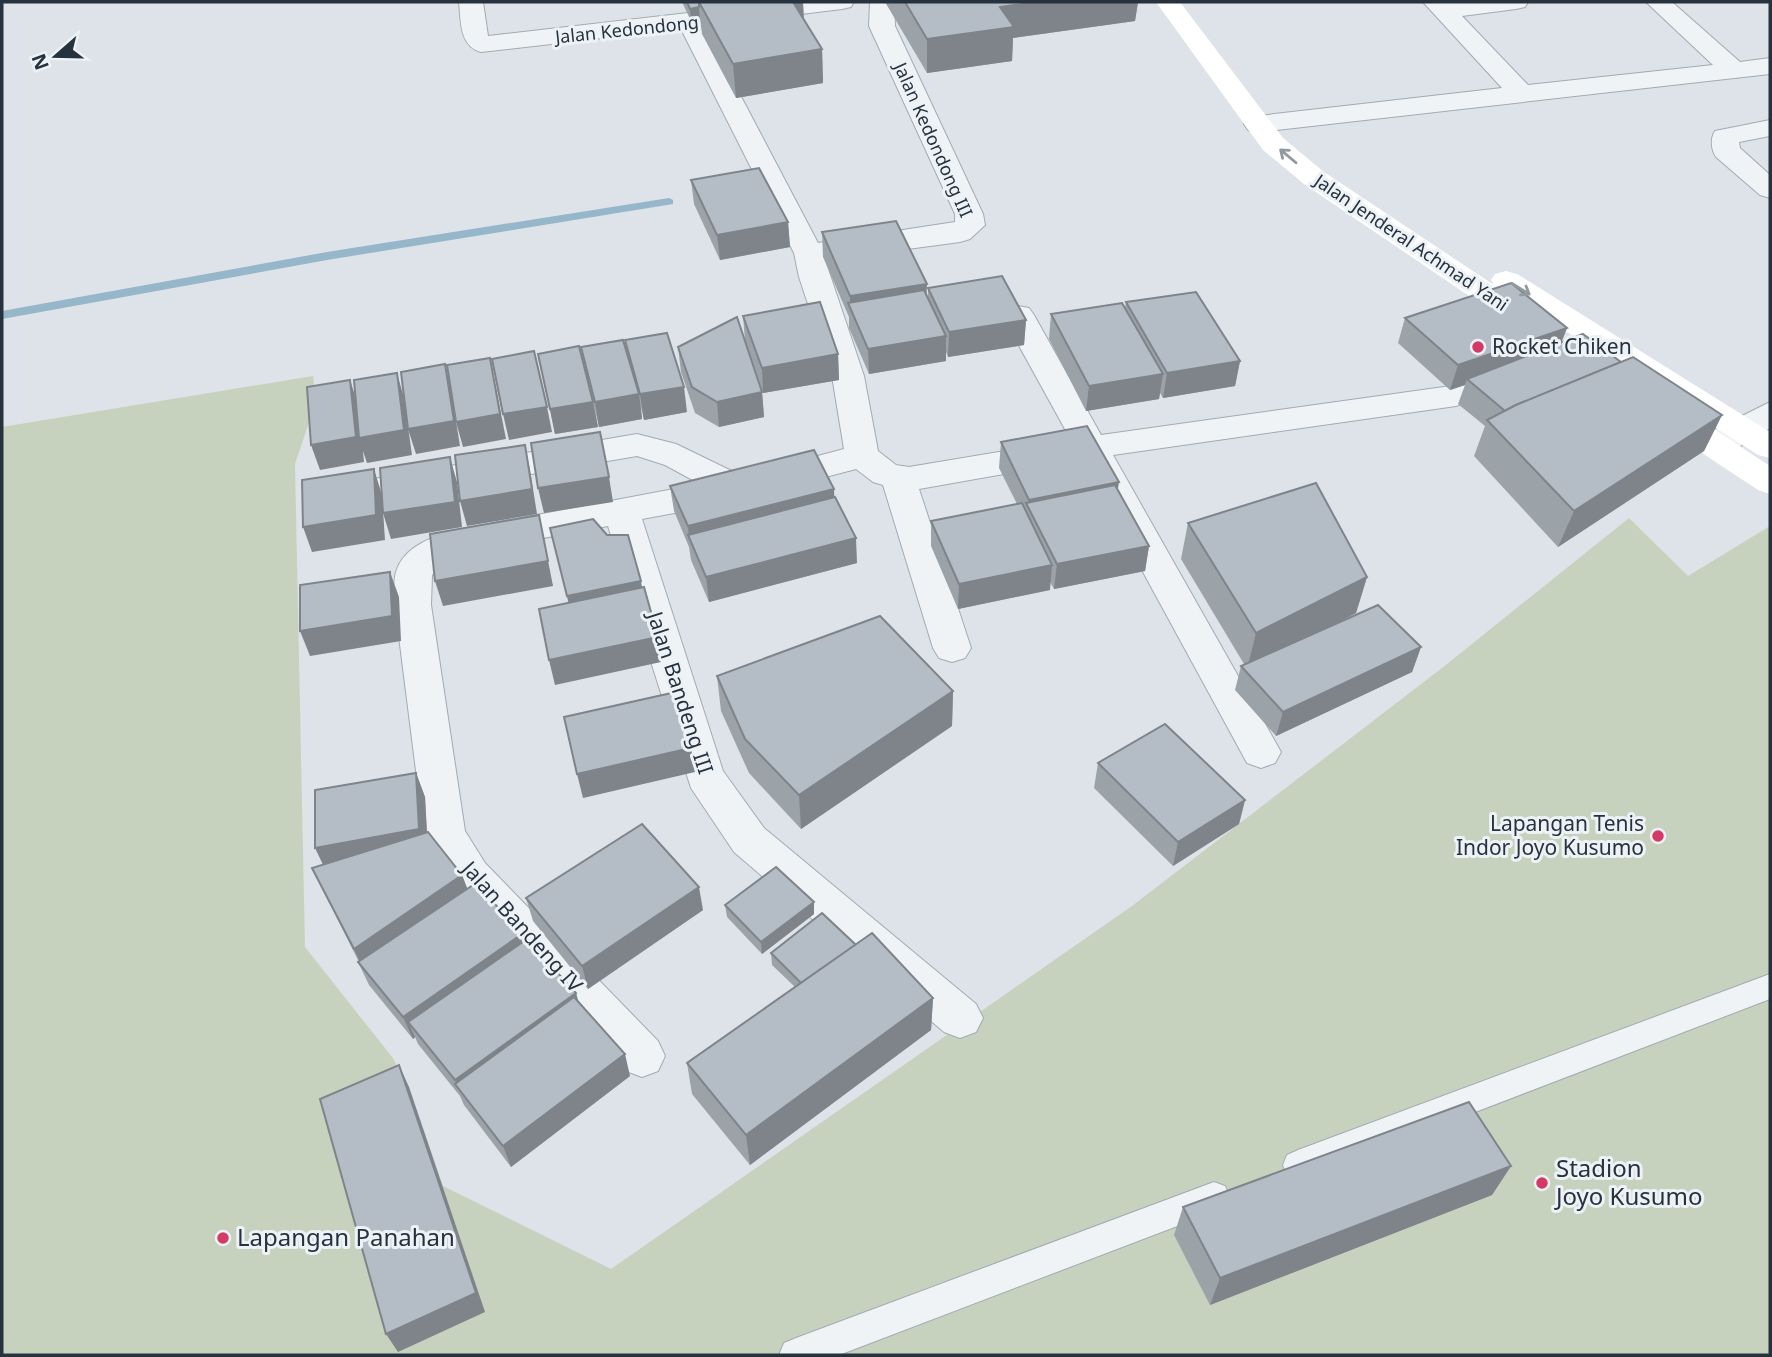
<svg xmlns="http://www.w3.org/2000/svg" width="1772" height="1357" font-family="'Noto Sans',sans-serif">
  <style>
    .green { fill: #c6d2be }
    .lines { fill: none; stroke-linecap: round; stroke-linejoin: round }
    .stream { fill: #96b6ca; fill-rule: evenodd }
    .lane-casing { stroke: #a2abb2; stroke-width: 2 }
    .street-casing { stroke: #a2abb2; stroke-width: 2 }
    .lane { fill: #f0f3f6; fill-rule: evenodd }
    .street { fill: #f0f3f6; fill-rule: evenodd }
    .secondary { fill: #fff; fill-rule: evenodd }
    .wall { fill: #9ba3a9 }
    .shaded-wall { fill: #7e848a }
    .building { fill: #b4bdc5; stroke: #7e848a; stroke-width: 2 }
    .oneway { stroke: #92999f }
    .poi-dot { fill: #d53a67; stroke: #edf2f6; stroke-width: 2.5 }
    .labels { text-anchor: middle; stroke-width: 6; stroke-linejoin: round; paint-order: stroke }
    .far-street-label { font-size: 18px; fill: #26333f; stroke: #edf2f6 }
    .poi-label { font-size: 21px; fill: #26333f; stroke: #edf2f6; text-anchor: start }
    .street-label { font-size: 21px; fill: #26333f; stroke: #edf2f6 }
    .near-poi-label { font-size: 24px; fill: #26333f; stroke: #edf2f6; text-anchor: start }
  </style>
  <rect width="100%" height="100%" fill="#dde3e8"/>
  <!-- green -->
  <path class="green" d="M313 376 316 402 295 464 305 947 392 1057 409 1087 443 1186 611 1269 1132 906 1442 668 1629 518 1688 576 1770 526V1355H2V427Z"/>
  <g class="lines">
    <!-- stream -->
    <path class="stream" d="M669 198 673 200V204L327 260 2 319V311L327 252Z"/>
    <!-- lane casing -->
    <g class="lane-casing">
      <g id="lane">
        <path d="M1770 974V999L1298 1180 1287 1175 1283 1165 1287 1155 1298 1150Z"/>
        <path d="M1214 1182 1225 1186 1230 1197 1225 1208 1214 1212 839 1355H779L784 1343 796 1338Z"/>
      </g>
    </g>
    <!-- street casing -->
    <g class="street-casing">
      <g id="street">
        <path d="M459 2H483L488 36 783 2H854L851 7 842 9 704 26 818 243 955 222V214L869 26 870 2H894L895 26 983 214 985 225 970 239 960 242 825 260 864 376 878 451 896 465 909 467 1071 440 1002 315 1007 308 1018 306 1029 308 1034 315 1101 435 1451 386 1512 366 1523 369 1528 376 1523 383 1456 406 1113 455 1281 752 1275 763 1261 768 1247 763 1082 460 919 489 971 648 965 658 952 662 939 658 933 648 883 485 873 482 856 469 723 504 642 519 723 771 764 828 976 1004 983 1018 976 1032 960 1038 944 1032 734 852 691 788 608 526 463 553 446 560 432 575 431 605 465 831 485 863 658 1041 665 1056 658 1071 642 1077 626 1071 455 889 424 834 395 605C395 595 393 581 396 572 404 545 435 536 458 530L700 484 665 465 637 456 327 509 315 505 310 497 315 489 637 434 676 444 742 476 844 449 832 376 799 277 794 253 681 29 481 52C459 46 461 21 459 2Z"/>
        <path d="M1423 2H1528L1525 7 1516 9 1462 16 1528 85 1713 65 1646 2H1672L1740 62 1770 58V74L1258 132 1248 130 1244 124 1248 118 1258 116 1502 88Z"/>
        <path d="M1770 120V136L1739 142 1740 148 1770 175V198L1760 195 1716 157C1711 149 1710 139 1715 131Z"/>
        <path d="M1770 402V428C1751 441 1726 458 1702 452L1697 444 1702 436Z"/>
      </g>
    </g>
    <!-- lane -->
    <use href="#lane" class="lane"/>
    <!-- street -->
    <use href="#street" class="street"/>
    <!-- secondary -->
    <g class="secondary">
      <path d="M1156 2H1180L1283 138 1324 172 1494 285 1491 280 1495 274 1506 271 1517 274 1770 432V458L1758 455 1531 309 1542 320 1537 327 1526 329 1515 327 1304 184 1263 150Z"/>
      <path d="M1664 401 1676 404 1770 466V494L1758 490 1652 420 1647 412 1652 404Z"/>
    </g>
  </g>
  <!-- wall -->
  <g class="wall">
    <path d="M682 2H803L804 19 822 49 823 83 736 98 702 34 700 19 691 21Z"/>
    <path d="M885 2H1138L1135 21 1013 38 1012 61 927 73Z"/>
    <path d="M691 180 788 222 790 247 720 260 694 204Z"/>
    <path d="M822 232 927 295 928 298V288L1026 320 1024 345 948 357 946 352V361L869 374 849 328V317L823 257Z"/>
    <path d="M1126 302 1240 361 1235 386 1163 398 1160 393 1159 399 1086 411 1049 339 1051 314 1125 308Z"/>
    <path d="M743 316 838 354 839 380 763 393 748 348 762 392 764 417 719 427 695 413 681 372 678 347 745 340Z"/>
    <path d="M1405 318 1567 328 1561 343 1621 362 1722 415 1704 451 1558 547 1474 456 1485 426 1458 404 1465 385 1450 390 1398 343Z"/>
    <path d="M625 340 687 412 644 420 641 407 642 419 599 427 594 406 598 427 555 434 538 354 585 369 581 347 627 352Z"/>
    <path d="M1001 442 1118 491 1149 546 1145 571 1054 589 1050 582V590L958 609 931 546V521L1017 504 999 468Z"/>
    <path d="M670 486 835 497 857 563 709 602 691 560 689 547 674 511Z"/>
    <path d="M1188 523 1367 577 1356 613 1337 623 1421 647 1412 672 1276 736 1235 690 1241 666 1244 664 1181 559Z"/>
    <path d="M717 676 953 691 952 726 801 829 749 773 721 711Z"/>
    <path d="M1098 763 1245 800 1239 824 1173 866 1094 788Z"/>
    <path d="M416 773 425 797 427 833 462 875 467 889 524 941 576 993 578 1001 630 1076 511 1167 464 1105 460 1096 418 1044 415 1037 413 1039 369 985 358 962H359L312 868 323 865Z"/>
    <path d="M526 898 703 910 588 989 533 921Z"/>
    <path d="M725 905 814 914 762 954 727 917Z"/>
    <path d="M856 945 933 998 931 1030 750 1165 692 1094 687 1063 795 987 772 965 771 953Z"/>
    <path d="M1511 1166 1492 1195 1210 1305 1174 1235 1183 1207Z"/>
  </g>
  <!-- shaded-wall -->
  <g class="shaded-wall">
    <path d="M784 2H803L804 30Z"/>
    <path d="M1038 2H1138L1135 21 1013 38 1012 61 927 73V39L1000 7Z"/>
    <path d="M699 7 700 19 691 21 690 9Z"/>
    <path d="M822 49 823 83 736 98 733 64Z"/>
    <path d="M788 222 790 247 720 260 717 235Z"/>
    <path d="M927 284 926 309 850 307V296Z"/>
    <path d="M1026 320 1024 345 948 357 949 332Z"/>
    <path d="M1567 328 1557 353 1467 379 1465 385 1450 390 1458 365Z"/>
    <path d="M946 336V361L869 374 868 349Z"/>
    <path d="M838 354 839 380 763 393 762 368Z"/>
    <path d="M490 358 506 439 463 447 456 422Z"/>
    <path d="M1240 361 1235 386 1163 398 1167 373Z"/>
    <path d="M445 364 451 390 460 446 416 454 408 429Z"/>
    <path d="M397 373 404 398 412 455 367 463 363 451 364 462 320 470 311 445 350 380 358 405Z"/>
    <path d="M1163 374 1159 399 1086 411 1089 386Z"/>
    <path d="M684 387 687 412 644 420 640 394Z"/>
    <path d="M762 392 764 417 719 427 717 402Z"/>
    <path d="M639 394 642 419 599 427 595 402Z"/>
    <path d="M593 402 598 427 555 434 550 409Z"/>
    <path d="M547 407 552 432 509 440 503 414Z"/>
    <path d="M1722 415 1704 451 1558 547 1574 511Z"/>
    <path d="M525 445 530 470 537 514 467 526 460 501Z"/>
    <path d="M450 457 457 482 462 527 391 539 383 513Z"/>
    <path d="M374 469 382 495 385 540 312 552 303 527Z"/>
    <path d="M609 477 613 502 544 513 538 488Z"/>
    <path d="M1119 482 1115 508H1029V500Z"/>
    <path d="M834 489 835 514 689 539 688 526Z"/>
    <path d="M539 515 553 586 443 606 435 581Z"/>
    <path d="M856 538 857 563 709 602 706 577Z"/>
    <path d="M1149 546 1145 571 1054 589 1057 564Z"/>
    <path d="M1052 565 1050 590 958 609 959 584Z"/>
    <path d="M390 572 399 597 401 641 310 656 300 631Z"/>
    <path d="M1367 577 1356 613 1247 669 1256 633Z"/>
    <path d="M641 581 645 606 572 621 567 596Z"/>
    <path d="M658 637 661 662 555 685 549 660Z"/>
    <path d="M1421 647 1412 672 1276 736 1283 712Z"/>
    <path d="M953 691 952 726 801 829 799 795Z"/>
    <path d="M691 748 695 772 583 798 577 774Z"/>
    <path d="M416 773 425 797 428 853 326 871 315 848Z"/>
    <path d="M1245 800 1239 824 1173 866 1178 842Z"/>
    <path d="M462 875 471 898 362 967 354 949Z"/>
    <path d="M699 887 703 910 588 989 582 966Z"/>
    <path d="M814 902V914L762 954 761 942Z"/>
    <path d="M522 934 529 957 408 1022 415 1037 413 1039 403 1017Z"/>
    <path d="M576 993 582 1015 459 1090 455 1080Z"/>
    <path d="M933 998 931 1030 750 1165 746 1135Z"/>
    <path d="M625 1054 630 1076 511 1167 503 1146Z"/>
    <path d="M399 1065 409 1087 485 1312 398 1352 386 1334Z"/>
    <path d="M1511 1166 1492 1195 1210 1305 1220 1278Z"/>
  </g>
  <!-- building -->
  <g class="building">
    <path d="M687 2H699V7L690 9Z"/>
    <path d="M699 2H793L822 49 733 64Z"/>
    <path d="M905 2H1038L1000 7 1014 27 927 39Z"/>
    <path d="M759 168 788 222 717 235 691 180Z"/>
    <path d="M896 221 927 284 850 296 822 232Z"/>
    <path d="M1002 276 1026 320 949 332 928 288Z"/>
    <path d="M1511 283 1567 328 1458 365 1405 318Z"/>
    <path d="M924 290 946 336 868 349 848 303Z"/>
    <path d="M1196 292 1240 361 1167 373 1126 302Z"/>
    <path d="M820 302 838 354 762 368 743 316Z"/>
    <path d="M1122 303 1163 374 1089 386 1051 314Z"/>
    <path d="M737 317 762 392 717 402 692 387 678 347Z"/>
    <path d="M667 333 684 387 640 394 625 340Z"/>
    <path d="M1583 334 1621 362 1516 405 1505 411 1467 379Z"/>
    <path d="M623 340 639 394 595 402 581 347Z"/>
    <path d="M579 346 593 402 550 409 538 354Z"/>
    <path d="M534 351 547 407 503 414 492 359Z"/>
    <path d="M1633 357 1722 415 1574 511 1487 420 1516 405Z"/>
    <path d="M490 358 500 414 456 422 447 365Z"/>
    <path d="M445 364 454 421 408 429 401 372Z"/>
    <path d="M397 373 404 430 359 438 354 380Z"/>
    <path d="M350 380 356 437 311 445 307 387Z"/>
    <path d="M1087 426 1119 482 1029 500 1001 442Z"/>
    <path d="M600 432 609 477 538 488 531 443Z"/>
    <path d="M525 445 532 489 460 501 455 455Z"/>
    <path d="M814 450 834 489 688 526 670 486Z"/>
    <path d="M450 457 455 502 383 513 380 468Z"/>
    <path d="M374 469 376 515 303 527 302 480Z"/>
    <path d="M1316 483 1367 577 1256 633 1188 523Z"/>
    <path d="M1115 485 1149 546 1057 564 1026 503Z"/>
    <path d="M835 497 856 538 706 577 688 535Z"/>
    <path d="M1022 503 1052 565 959 584 931 521Z"/>
    <path d="M539 515 548 561 435 581 430 534Z"/>
    <path d="M593 519 607 535H628L641 581 567 596 550 528Z"/>
    <path d="M390 572 392 616 300 631V585Z"/>
    <path d="M644 587 658 637 549 660 539 609Z"/>
    <path d="M1378 605 1421 647 1283 712 1241 666Z"/>
    <path d="M880 616 953 691 799 795 745 739 717 676Z"/>
    <path d="M676 692 691 748 577 774 564 717Z"/>
    <path d="M1165 724 1245 800 1178 842 1098 763Z"/>
    <path d="M416 773 419 829 315 848V790Z"/>
    <path d="M642 824 699 887 582 966 526 898Z"/>
    <path d="M428 832 462 875 354 949 312 868Z"/>
    <path d="M776 867 814 902 761 942 725 905Z"/>
    <path d="M476 883 522 934 403 1017 358 962Z"/>
    <path d="M822 913 856 945 801 983 771 953Z"/>
    <path d="M872 933 933 998 746 1135 687 1063Z"/>
    <path d="M527 939 576 993 455 1080 408 1022Z"/>
    <path d="M574 997 625 1054 503 1146 455 1084Z"/>
    <path d="M399 1065 476 1293 386 1334 320 1099Z"/>
    <path d="M1469 1102 1511 1166 1220 1278 1183 1207Z"/>
  </g>
  <!-- one-way arrows -->
  <defs><path id="oneway-shaft" d="M-6 0H5M1.5-3L5.5 0L1.5 3" fill="none" stroke-width="1.6" stroke-linecap="round" stroke-linejoin="round" transform="scale(1.75)"/></defs>
  <g class="oneway">
    <use href="#oneway-shaft" transform="translate(1288 156) rotate(-140)"/>
    <use href="#oneway-shaft" transform="translate(1521 289) rotate(32)"/>
  </g>
  <!-- markers -->
  <g class="poi-dot">
    <circle cx="1478" cy="347" r="7"/>
    <circle cx="1658" cy="836" r="7"/>
    <circle cx="1542" cy="1183" r="7"/>
    <circle cx="223" cy="1238" r="7"/>
  </g>
  <g class="labels">
    <!-- far-street labels -->
    <g class="far-street-label">
      <text transform="translate(627 30) rotate(-6)" y="6">Jalan Kedondong</text>
      <text transform="translate(933 140) rotate(66)" y="6">Jalan Kedondong III</text>
      <text transform="translate(1411 243) rotate(34)" y="6">Jalan Jenderal Achmad Yani</text>
    </g>
    <!-- poi labels -->
    <g class="poi-label">
      <text x="1492" y="354">Rocket Chiken</text>
      <text x="1644" y="831" text-anchor="end">Lapangan Tenis<tspan x="1644" dy="24">Indor Joyo Kusumo</tspan></text>
    </g>
    <!-- street labels -->
    <g class="street-label">
      <text transform="translate(680 693) rotate(72)" y="7">Jalan Bandeng III</text>
      <text transform="translate(522 927) rotate(48)" y="7">Jalan Bandeng IV</text>
    </g>
    <!-- near-poi labels -->
    <g class="near-poi-label">
      <text x="1556" y="1177">Stadion<tspan x="1556" dy="28">Joyo Kusumo</tspan></text>
      <text x="237" y="1246">Lapangan Panahan</text>
    </g>
  </g>
  <!-- border -->
  <rect width="1772" height="1357" fill="none" stroke="#26333f" stroke-width="7"/>
  <!-- north arrow -->
  <g transform="translate(56 56) rotate(250)" stroke="#edf2f6" stroke-width="5" paint-order="stroke">
  <path d="M0-5L12 26L0 18L-12 26Z" fill="#26333f"/>
  <text y="-10" font-size="19" font-weight="bold" text-anchor="middle" fill="#26333f">N</text>
  </g>
</svg>
